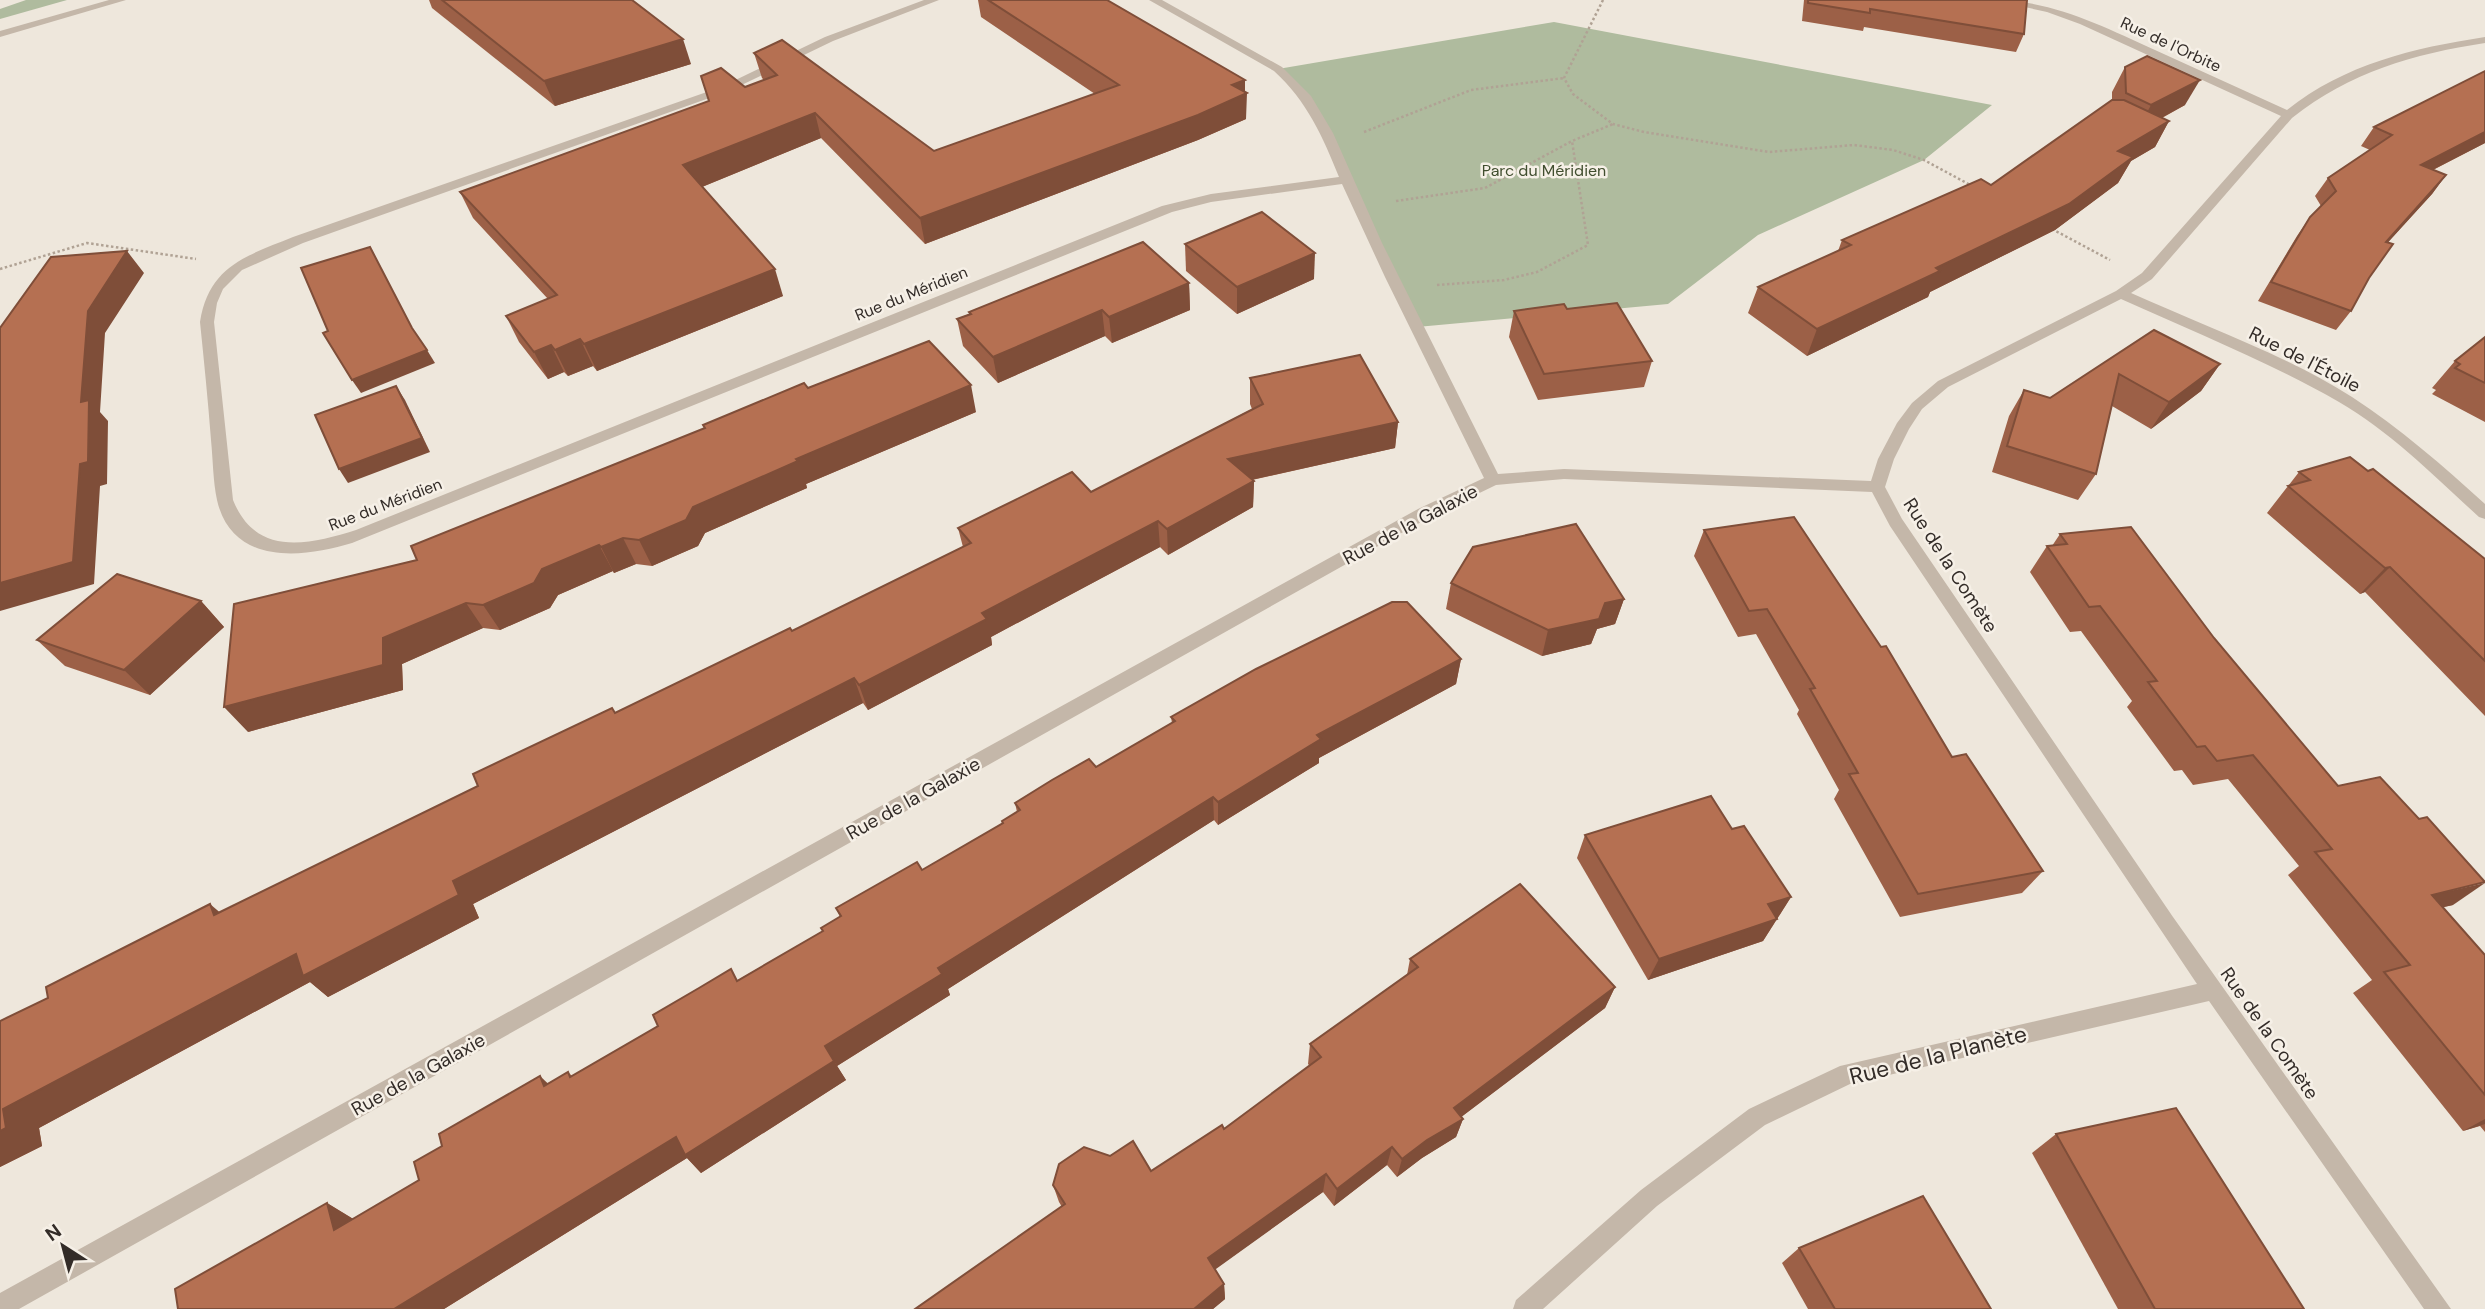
<svg xmlns="http://www.w3.org/2000/svg" width="2485" height="1309" font-family="'DM Sans',sans-serif">
  <style>
    .green { fill: #afbb9e }
    .lines { fill: none; stroke-linecap: round; stroke-linejoin: round }
    .path { stroke: #b0a294; stroke-width: 2.5; stroke-dasharray: 2.5 2.5; stroke-linecap: butt }
    .minor { fill: #c4b7a9; fill-rule: evenodd }
    .wall { fill: #9c6047 }
    .shaded-wall { fill: #7f4e39 }
    .building { fill: #b57052; stroke: #7f4e39; stroke-width: 2 }
    .labels { text-anchor: middle; stroke-width: 5; stroke-linejoin: round; paint-order: stroke }
    .far-street-label { font-size: 16px; fill: #332c28; stroke: #f6f0e7 }
    .far-park-label { font-size: 16px; fill: #414e2f; stroke: #f6f0e7 }
    .street-label { font-size: 19px; fill: #332c28; stroke: #f6f0e7 }
    .near-street-label { font-size: 23px; fill: #332c28; stroke: #f6f0e7 }
  </style>
  <rect width="100%" height="100%" fill="#eee7dc"/>
  <!-- green -->
  <g class="green">
    <path d="M26 0H67L0 19V9Z"/>
    <path d="M1554 22 1591 29 1992 105 1924 160 1758 235 1668 304 1417 327 1310 102 1278 69Z"/>
  </g>
  <g class="lines">
    <!-- path -->
    <g class="path">
      <path d="M1603 0 1564 78 1573 94 1613 124 1644 132 1769 152 1854 145 1893 150 1924 160 1974 187"/>
      <path d="M1364 132 1471 90 1564 78"/>
      <path d="M1396 201 1485 188 1572 141 1613 124"/>
      <path d="M2052 229 2110 260"/>
      <path d="M0 269 87 243 196 259"/>
      <path d="M1437 285 1504 280 1537 272 1588 245 1572 141"/>
    </g>
    <!-- minor -->
    <g class="minor">
      <path d="M109 0H126L0 37V31Z"/>
      <path d="M924 0H939L833 41 729 91 303 243 242 270 223 289 217 303 214 322 233 500C256 557 308 545 356 530L1162 206 1211 194 1339 177C1323 137 1307 101 1274 71L1149 0H1162L1282 67 1311 96 1333 133 1382 243 1498 474 1564 469 1871 481 1878 459 1897 423 1912 403 1938 381 2116 291 2142 273 2281 116 2080 24 2047 12 1993 0C2052 0 2102 26 2155 50 2199 70 2243 90 2287 110 2345 64 2413 48 2485 37V43C2413 54 2350 72 2292 118L2152 279 2131 293C2202 325 2288 356 2352 397 2400 428 2443 466 2485 504V519L2479 517C2435 477 2391 432 2339 402 2269 362 2194 332 2121 299L1948 387 1922 409 1909 429 1894 459 1885 487 1902 519 2173 917 2451 1309H2424L2209 1001 1850 1084 1765 1125 1657 1206 1543 1309H1513L1516 1300 1641 1190 1749 1109 1840 1066 2197 984 1890 526 1872 492 1564 479 1496 485 1430 517 19 1309H0V1293L1418 509 1484 478 1385 277 1342 184 1211 202 1172 212 352 543C303 558 232 566 217 500 213 481 213 460 211 440 208 401 204 361 200 322 209 266 246 256 293 237L721 87 825 37Z"/>
    </g>
  </g>
  <!-- wall -->
  <g class="wall">
    <path d="M429 0H623L691 64 555 106 432 8Z"/>
    <path d="M978 0H1107L1245 92 1246 119 1198 140 925 244 821 138 702 187 783 296 597 371 593 366 568 376 564 372 548 379 519 342 506 316 548 299 473 218 460 192 709 102 764 80 762 78 754 53 934 151 1095 94 981 17Z"/>
    <path d="M1804 0H2027L2024 34 2016 52 1864 27 1863 31 1802 21Z"/>
    <path d="M2125 67 2185 105 2162 118 2169 121 2155 147 2131 161 2118 183 2055 230 1930 292 1928 297 1807 356 1748 313 1758 287 1838 251 1842 240 1991 185 2112 101V92Z"/>
    <path d="M2485 71V143L2433 170 2446 175 2432 194 2388 242 2351 311 2336 330 2258 301 2297 236 2310 217 2321 206 2315 196 2328 178 2370 150 2361 146 2374 127Z"/>
    <path d="M1185 244 1314 279 1237 314 1186 271Z"/>
    <path d="M1189 283 1190 310 1112 343 1105 336 998 383 963 346 957 319 969 314V312Z"/>
    <path d="M1567 309 1652 361 1644 387 1538 400 1509 337 1514 311Z"/>
    <path d="M2154 330 2220 364 2201 391 2151 429 2112 406 2096 474 2078 500 1992 472 2009 416 2024 390 2050 398Z"/>
    <path d="M2485 337V422L2432 394 2436 390 2432 388 2455 361Z"/>
    <path d="M1250 378 1398 422 1395 448 1252 480 1254 481 1253 507 1168 555 1160 547 991 637 992 645 868 710 863 703 473 904 479 918 328 997 310 982 39 1128 42 1146 0 1167V1021L48 998 220 912 478 786 615 713 792 631 963 547 958 528 1091 492 1252 409 1250 404Z"/>
    <path d="M808 388 976 412 806 484 807 488 705 533 698 546 652 566 636 564 614 573 613 571 558 595 550 608 500 630 483 628 402 664 403 690 248 732 417 560 704 428 703 425Z"/>
    <path d="M2368 471 2485 559V716L2365 592 2360 594 2267 513 2299 472Z"/>
    <path d="M1704 530 1952 757 2043 871 2022 893 1900 917 1834 799 1839 790 1797 714 1799 710 1756 634 1738 637 1694 556Z"/>
    <path d="M2060 534 2214 638 2338 786 2453 905 2443 907 2485 955V1132L2480 1126 2463 1131 2353 993 2372 980 2288 875 2299 866 2228 779 2193 785 2182 770 2174 771 2127 707 2132 701 2081 631 2070 632 2030 572 2047 546H2052Z"/>
    <path d="M1451 583 1624 599 1615 624 1597 629 1591 644 1542 656 1446 609Z"/>
    <path d="M201 601 224 627 150 695 65 666 37 640Z"/>
    <path d="M1461 659 1456 684 1319 758V763L1218 825 1214 820 948 989 950 995 837 1066 846 1080 701 1173 687 1158 444 1309 327 1203 353 1219 419 1180 442 1146 568 1072 572 1076 823 931 840 917 836 908 922 870 1002 824V821L1017 812 1015 803 1096 767 1172 723 1171 717Z"/>
    <path d="M1732 829 1791 897 1763 941 1648 980 1577 858 1585 835Z"/>
    <path d="M1410 959 1615 987 1605 1008 1461 1117 1463 1119 1456 1137 1422 1158 1397 1177 1387 1165 1334 1206 1323 1192 1215 1269 1224 1284 1225 1299 1213 1309H915L1062 1207 1059 1202 1053 1185 1151 1171 1224 1129 1310 1066 1308 1064 1310 1044 1407 975Z"/>
    <path d="M2056 1134 2304 1309H2118L2032 1153Z"/>
    <path d="M1799 1248 1991 1309H1808L1782 1263Z"/>
  </g>
  <!-- shaded-wall -->
  <g class="shaded-wall">
    <path d="M683 39 691 64 555 106 544 81Z"/>
    <path d="M1245 80V94L1247 93 1246 119 1198 140 925 244 920 218Z"/>
    <path d="M2200 80 2185 105 2137 131 2151 105Z"/>
    <path d="M815 113 821 138 692 191 683 165Z"/>
    <path d="M2169 121 2155 147 2131 161 2118 183 2055 230 1930 292 1928 297 1807 356 1817 329 1936 268 2118 151Z"/>
    <path d="M2485 132V143L2407 183 2421 165Z"/>
    <path d="M2446 175 2432 194 2372 260 2386 242Z"/>
    <path d="M127 251 144 273 105 333 100 412 108 421 107 484 100 486 94 584 0 611V583L80 464 81 402 88 311Z"/>
    <path d="M1315 253 1314 279 1237 314V287Z"/>
    <path d="M775 269 783 296 597 371 584 344Z"/>
    <path d="M1189 283 1190 310 1112 343 1109 317Z"/>
    <path d="M1102 310 1105 336 998 383 993 357Z"/>
    <path d="M580 339 593 366 568 376 555 350Z"/>
    <path d="M551 345 564 372 548 379 534 352Z"/>
    <path d="M427 350 435 363 361 393 352 380Z"/>
    <path d="M2220 364 2201 391 2151 429 2169 402Z"/>
    <path d="M971 385 976 412 806 484 807 488 705 533 698 546 652 566 639 540 693 507 796 459Z"/>
    <path d="M396 386 405 400 430 452 348 483 339 469Z"/>
    <path d="M1398 422 1395 448 1228 485V459Z"/>
    <path d="M1254 481 1253 507 1168 555 1167 529Z"/>
    <path d="M1158 521 1160 547 991 637 992 645 868 710 859 685 982 613Z"/>
    <path d="M623 538 636 564 614 573 601 547Z"/>
    <path d="M599 545 613 571 558 595 550 608 500 630 483 605 542 569Z"/>
    <path d="M2390 567 2365 592 2360 594 2385 568Z"/>
    <path d="M1624 599 1615 624 1597 629 1591 644 1542 656 1548 630 1605 603Z"/>
    <path d="M201 601 224 627 150 695 124 670Z"/>
    <path d="M466 603 483 628 402 664 403 690 248 732 224 707Z"/>
    <path d="M1461 659 1456 684 1319 758V763L1218 825V802L1317 735Z"/>
    <path d="M854 678 863 703 473 904 479 918 328 997 310 982 39 1128 42 1146 0 1167V1131L3 1109 296 954 453 881Z"/>
    <path d="M1213 797 1214 820 948 989 950 995 837 1066 825 1046 938 968Z"/>
    <path d="M2485 883 2453 905 2401 917 2432 895Z"/>
    <path d="M1791 897 1763 941 1648 980 1659 959 1768 904Z"/>
    <path d="M210 904 237 927 214 915Z"/>
    <path d="M1615 987 1605 1008 1448 1127 1454 1108Z"/>
    <path d="M834 1061 846 1080 701 1173 687 1158 444 1309H394L676 1137Z"/>
    <path d="M540 1076 560 1095 544 1086Z"/>
    <path d="M1463 1119 1456 1137 1422 1158 1397 1177 1402 1159 1427 1140Z"/>
    <path d="M2485 1119V1124L2463 1131Z"/>
    <path d="M1392 1147 1387 1165 1334 1206 1337 1189Z"/>
    <path d="M1326 1174 1323 1192 1209 1274 1208 1258Z"/>
    <path d="M327 1203 355 1220 334 1230Z"/>
    <path d="M1224 1284 1225 1299 1213 1309H1194Z"/>
  </g>
  <!-- building -->
  <g class="building">
    <path d="M442 0H632L683 39 544 81Z"/>
    <path d="M988 0H1107L1245 80 1232 85 1247 93 1198 115 920 218 815 113 683 165 775 269 584 344 580 339 555 350 551 345 534 352 506 316 557 295 460 192 709 101 701 76 721 68 745 87 777 75 754 53 782 40 934 151 1119 85Z"/>
    <path d="M1808 0H2027L2024 34 1870 9V13L1808 3Z"/>
    <path d="M2147 56 2200 80 2151 105 2126 93 2125 67Z"/>
    <path d="M2485 71V132L2421 165 2446 175 2386 242 2393 244 2369 278 2351 311 2271 282 2310 217 2336 191 2328 178 2392 135 2374 127Z"/>
    <path d="M2112 100H2124L2169 121 2118 151 2133 157 2069 204 1936 268 1940 271 1817 329 1758 287 1851 245 1842 240 1981 179 1991 185Z"/>
    <path d="M1262 212 1315 253 1237 287 1185 244Z"/>
    <path d="M1143 242 1189 283 1109 317 1102 310 993 357 957 319 971 314 969 312Z"/>
    <path d="M370 247 412 328 427 350 352 380 323 333 328 331 301 268Z"/>
    <path d="M127 251 88 311 81 402 89 400 88 462 80 464 73 562 0 583V328L51 257Z"/>
    <path d="M1617 303 1652 361 1544 374 1514 311 1564 304 1567 309Z"/>
    <path d="M2154 330 2220 364 2169 402 2119 374 2096 474 2007 446 2024 390 2050 398Z"/>
    <path d="M2485 337V383L2455 368 2460 364 2455 361Z"/>
    <path d="M929 341 971 385 796 459 798 461 693 507 686 520 639 540 623 538 601 547 599 545 542 569 534 583 483 605 466 603 383 638V665L224 707 234 604 417 560 411 546 705 428 703 425 804 383 808 388Z"/>
    <path d="M1360 355 1398 422 1228 459 1254 481 1167 529 1158 521 982 613 987 619 859 685 854 678 453 881 459 895 303 976 296 954 3 1109 6 1128 0 1131V1021L48 998 46 987 210 904 214 915 478 786 473 774 612 708 615 713 790 628 792 631 971 543 958 528 1072 472 1091 492 1263 404 1250 378Z"/>
    <path d="M396 386 422 438 339 469 315 415Z"/>
    <path d="M2350 457 2368 471 2373 469 2485 559V661L2390 567 2385 568 2288 486 2310 480 2299 472Z"/>
    <path d="M1794 517 1881 647 1886 646 1952 757 1966 754 2043 871 1918 894 1849 774 1858 773 1810 689 1815 688 1767 609 1749 611 1704 530Z"/>
    <path d="M1576 524 1624 599 1605 603 1599 619 1548 630 1451 583 1473 547Z"/>
    <path d="M2131 527 2214 638 2338 786 2380 777 2419 819 2427 817 2485 882 2432 895 2485 955V1095L2384 972 2410 965 2315 852 2332 849 2253 755 2217 761 2205 746 2197 747 2148 682 2157 681 2100 606 2089 607 2047 546 2067 544 2060 534Z"/>
    <path d="M117 574 201 601 124 670 37 640Z"/>
    <path d="M1392 602H1407L1461 659 1317 735 1321 739 1218 802 1213 797 938 968 942 974 825 1046 834 1061 685 1155 676 1137 394 1309H178L175 1289 327 1203 334 1230 419 1180 414 1162 442 1146 439 1134 540 1076 544 1086 568 1072 570 1077 658 1026 653 1015 699 988 731 969 737 981 823 931 821 928 841 916 836 908 917 862 922 870 1003 823 1002 821 1020 810 1015 803 1052 780 1089 759 1096 767 1175 721 1171 717 1256 669Z"/>
    <path d="M1711 796 1732 829 1744 826 1791 897 1768 904 1777 919 1659 959 1585 835Z"/>
    <path d="M1520 884 1615 987 1454 1108 1463 1119 1427 1140 1402 1159 1392 1147 1337 1189 1326 1174 1208 1258 1224 1284 1194 1309H915L1065 1204 1053 1185 1059 1164 1084 1147 1110 1156 1133 1141 1151 1171 1222 1125 1224 1129 1321 1057 1310 1044 1418 967 1410 959Z"/>
    <path d="M2176 1108 2304 1309H2155L2056 1134Z"/>
    <path d="M1923 1196 1991 1309H1835L1799 1248Z"/>
  </g>
  <g class="labels">
    <!-- far-street labels -->
    <g class="far-street-label">
      <text transform="translate(2171 44) rotate(25)" y="6">Rue de l'Orbite</text>
      <text transform="translate(911 293) rotate(-22)" y="6">Rue du Méridien</text>
      <text transform="translate(385 504) rotate(-21)" y="6">Rue du Méridien</text>
    </g>
    <!-- far-park labels -->
    <g class="far-park-label">
      <text x="1544" y="176">Parc du Méridien</text>
    </g>
    <!-- street labels -->
    <g class="street-label">
      <text transform="translate(2305 359) rotate(27)" y="7">Rue de l'Étoile</text>
      <text transform="translate(1410 524) rotate(-28)" y="7">Rue de la Galaxie</text>
      <text transform="translate(1951 565) rotate(57)" y="7">Rue de la Comète</text>
      <text transform="translate(913 798) rotate(-29)" y="7">Rue de la Galaxie</text>
      <text transform="translate(2270 1033) rotate(55)" y="7">Rue de la Comète</text>
      <text transform="translate(418 1074) rotate(-29)" y="7">Rue de la Galaxie</text>
    </g>
    <!-- near-street labels -->
    <g class="near-street-label">
      <text transform="translate(1938 1055) rotate(-14)" y="8">Rue de la Planète</text>
    </g>
  </g>
  <!-- north arrow -->
  <g transform="translate(63 1246) rotate(324)" stroke="#f6f0e7" stroke-width="5" paint-order="stroke">
  <path d="M0-5L12 26L0 18L-12 26Z" fill="#332c28"/>
  <text y="-10" font-size="19" font-weight="bold" text-anchor="middle" fill="#332c28">N</text>
  </g>
</svg>
